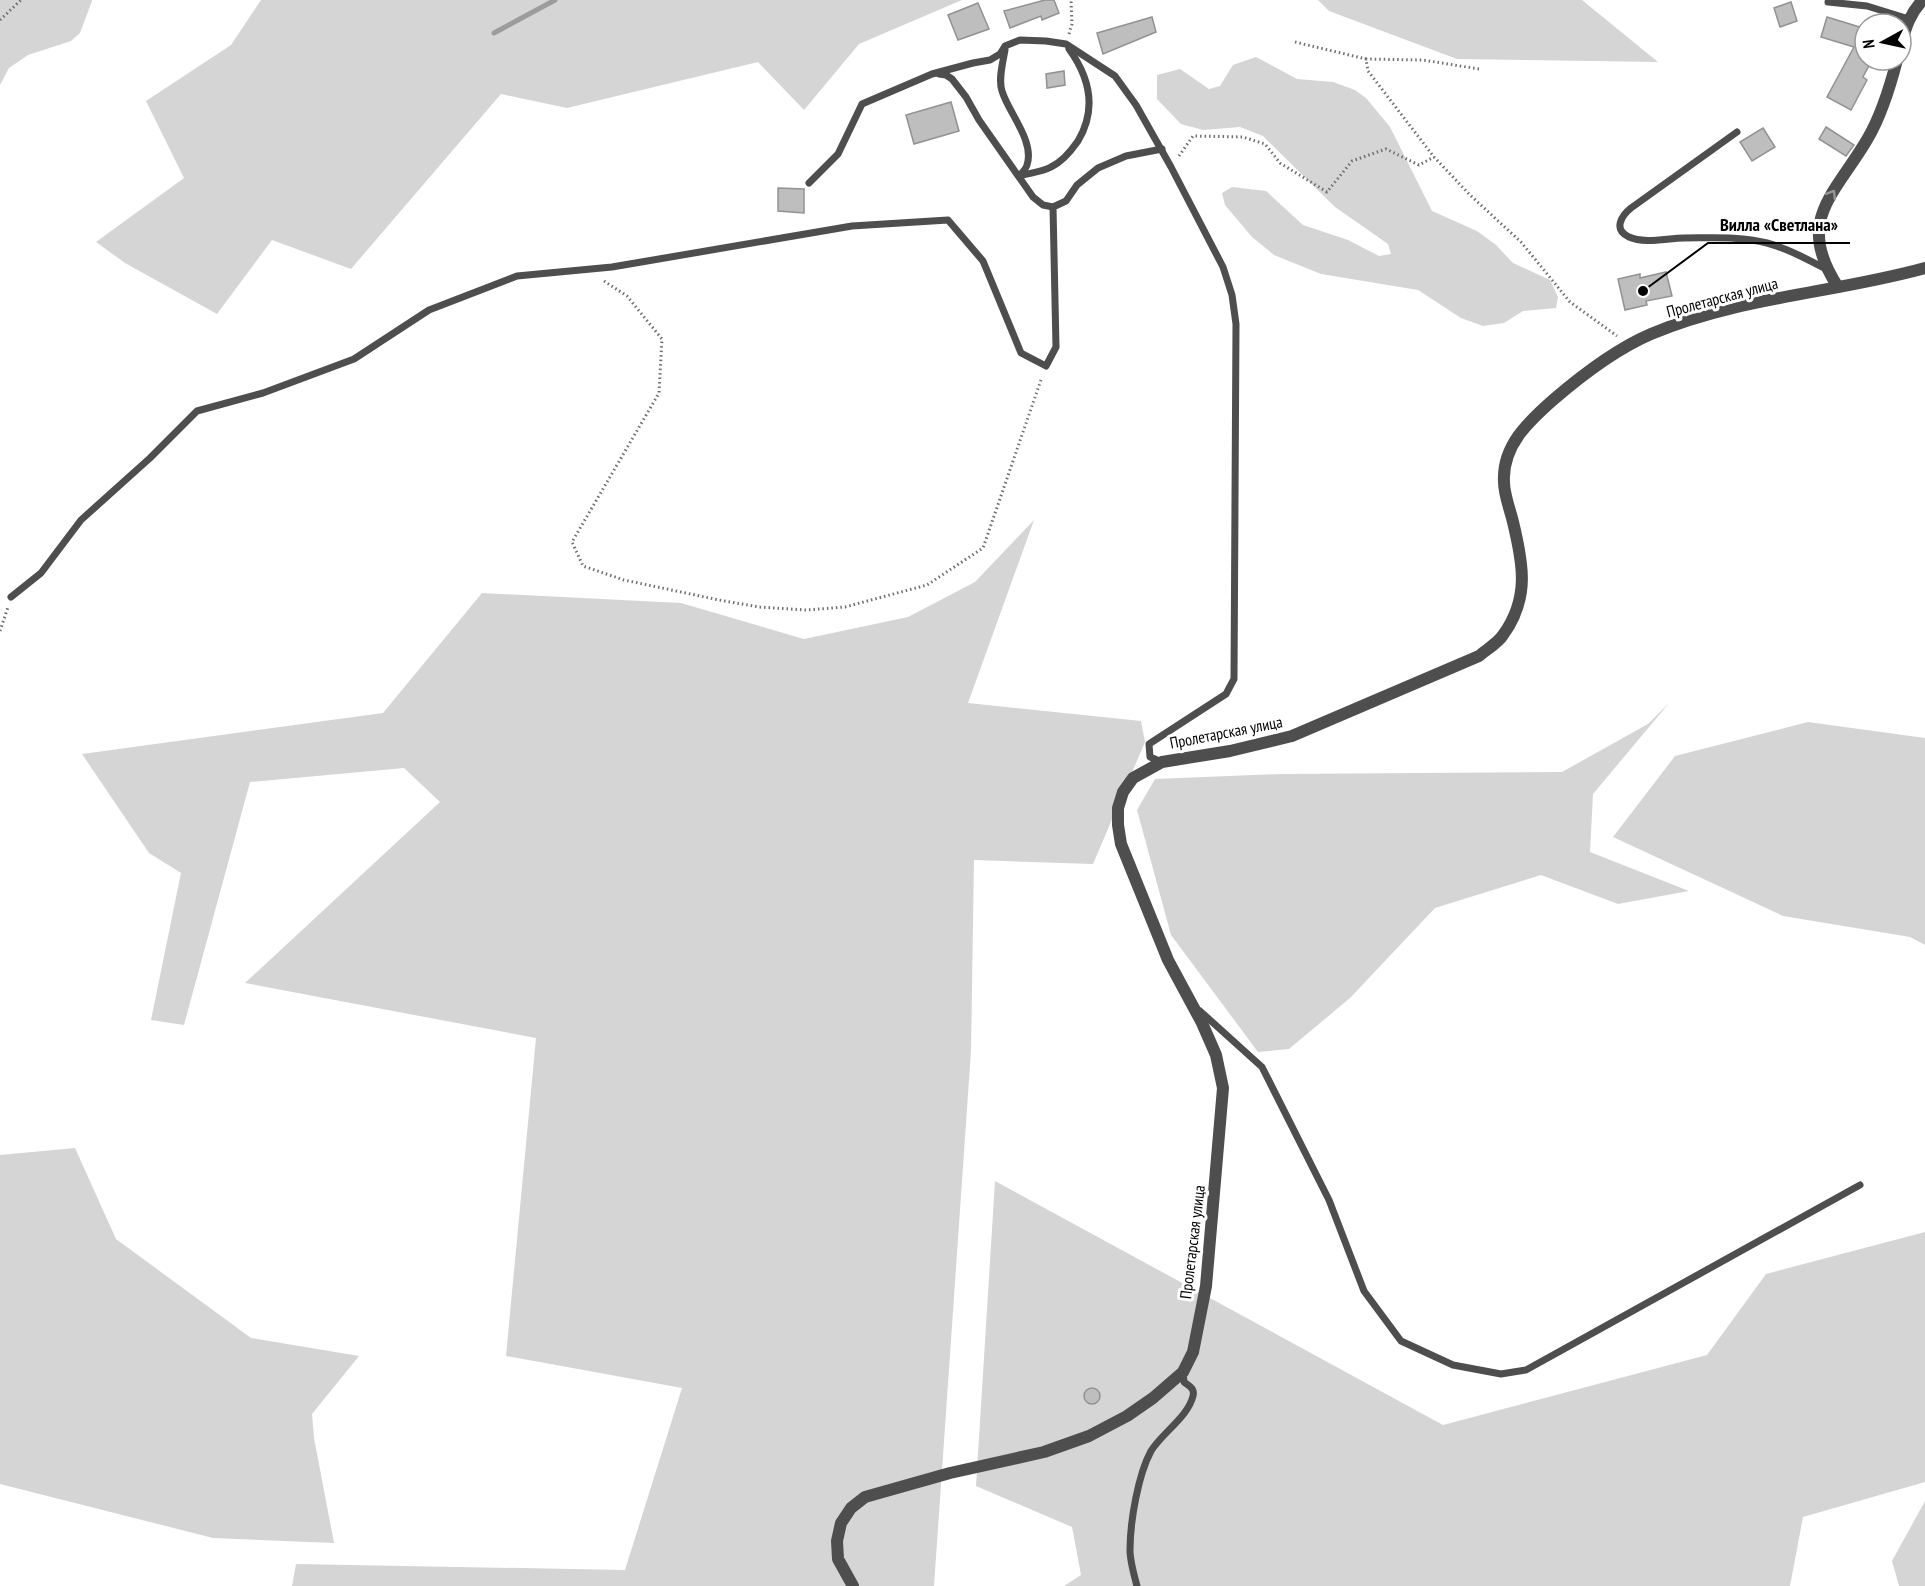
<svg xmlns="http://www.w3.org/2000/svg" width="1925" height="1586" font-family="'PT Sans Narrow',sans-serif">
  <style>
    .green { fill: #d5d5d5 }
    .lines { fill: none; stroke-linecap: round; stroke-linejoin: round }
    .stream { stroke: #9c9c9c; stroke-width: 5 }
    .building { fill: #bebebe; stroke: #929292; stroke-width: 1.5 }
    .path { stroke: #707070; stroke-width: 3; stroke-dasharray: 1.5 3; stroke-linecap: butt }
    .service { stroke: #4e4e4e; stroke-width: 7 }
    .minor { stroke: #4e4e4e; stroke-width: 12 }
    .oneway { stroke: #959595 }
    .labels { text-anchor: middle; stroke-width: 6; stroke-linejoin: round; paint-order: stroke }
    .street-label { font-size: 16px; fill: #000; stroke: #fff }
    .leader { fill: none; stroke: #000; stroke-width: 2 }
    .callout-dot { fill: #000; stroke: #fff; stroke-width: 2 }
    .callout-label { font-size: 18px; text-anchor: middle; font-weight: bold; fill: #000; stroke: #fff; stroke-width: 6; stroke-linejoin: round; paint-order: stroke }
  </style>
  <rect width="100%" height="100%" fill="#fff"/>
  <!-- green -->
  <g class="green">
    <path d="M0 0H92V1L80 33 71 41 28 55 9 68 0 85Z"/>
    <path d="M261 0H962L859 44 804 110 758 62 567 108 501 94 351 269 272 240 217 314 125 263 96 242 184 178 146 101 231 45Z"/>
    <path d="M1318 0H1582L1658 62 1457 59 1329 11Z"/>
    <path d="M1256 57 1297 79 1333 82 1355 90 1366 98 1390 127 1432 211 1477 231 1496 245 1513 263 1550 280 1558 297 1556 308 1523 311 1504 323 1483 326 1461 318 1418 290 1321 274 1274 255 1252 237 1225 205 1222 193 1232 187 1266 191 1303 225 1348 240 1379 256 1391 254 1388 244 1335 207 1263 136 1240 127 1203 130 1181 124 1157 99V75L1180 69 1209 89 1220 86 1233 65Z"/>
    <path d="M1034 520 968 703 1141 721 1145 742 1093 864 974 860 971 1051 934 1586H292L296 1564 625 1570 682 1388 506 1356 536 1038 245 983 440 802 404 768 250 782 184 1025 151 1020 181 873 149 853 82 754 383 713 482 593 681 603 804 639 908 617 975 582Z"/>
    <path d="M1670 702 1593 794 1590 852 1689 891 1618 904 1541 875 1435 908 1350 998 1289 1049 1258 1052 1171 935 1137 810 1155 779 1281 774 1562 772 1648 724Z"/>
    <path d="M1808 722 1925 738V945L1910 937 1783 916 1613 837 1675 756Z"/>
    <path d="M75 1148 116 1239 251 1338 359 1356 312 1414 314 1438 334 1543 213 1538 0 1484V1155Z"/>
    <path d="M995 1181 1443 1425 1707 1355 1766 1274 1925 1232V1482L1803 1517 1790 1586H1064L1081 1575 1072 1527 976 1486Z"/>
    <path d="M1925 1501V1586H1899L1892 1561Z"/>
  </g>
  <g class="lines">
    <!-- stream -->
    <path class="stream" d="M494 33 555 0"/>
  </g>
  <!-- building -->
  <g class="building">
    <path d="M1045 0H1054L1059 13 1042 20 1041 16 1010 28 1004 11Z"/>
    <path d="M1791 2 1797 21 1780 27 1774 8Z"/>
    <path d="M978 3 989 29 958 40 948 15Z"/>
    <path d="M1152 17 1156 32 1103 54 1097 33Z"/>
    <path d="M1827 17 1863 28 1865 25V60H1872L1863 77 1867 80 1851 110 1827 97 1854 47 1821 37Z"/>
    <path d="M1064 71 1065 85 1047 88 1046 74Z"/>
    <path d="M951 102 959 131 914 144 906 115Z"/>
    <path d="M1826 127 1854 145 1846 156 1819 139Z"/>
    <path d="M1763 128 1775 147 1752 161 1740 142Z"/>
    <path d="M778 188 804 189V213L778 211Z"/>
    <path d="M1666 272 1672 296 1646 301 1647 305 1625 310 1618 279 1640 274V278Z"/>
    <circle cx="1092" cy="1396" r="8"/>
  </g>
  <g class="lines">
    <!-- path -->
    <g class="path">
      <path d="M0 20 21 0"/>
      <path d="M1069 34 1072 24 1071 0"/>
      <path d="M1295 42 1366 59"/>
      <path d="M1479 69 1423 60 1366 59 1368 71 1434 157 1470 195 1521 242 1570 302 1617 336"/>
      <path d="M1179 156 1193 136 1243 137 1265 144 1280 163 1327 192 1352 161 1386 149 1419 165 1434 157"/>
      <path d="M604 281 627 296 662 339 659 393 572 542 583 566 624 580 719 600 759 607 806 610 845 607 927 585 983 548 1042 377"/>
      <path d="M0 631 8 607"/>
    </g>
    <!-- service -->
    <g class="service">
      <path d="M1828 2 1867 6 1909 19"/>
      <path d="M1005 50C1003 62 998 79 1002 91 1008 112 1035 141 1027 165 1026 169 1022 173 1019 176"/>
      <path d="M939 74 946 75 952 79 966 97 979 120 1033 197 1043 205 1053 207"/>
      <path d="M1737 132 1631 208C1621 216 1613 230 1629 237 1645 244 1667 238 1684 238 1711 238 1741 236 1767 243 1788 249 1807 259 1826 269"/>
      <path d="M1019 176C1029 173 1042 172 1051 167 1062 162 1071 151 1078 141 1097 109 1090 78 1069 49"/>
      <path d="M809 183 838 154 862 104 932 74 973 63 990 60 1000 54 1005 46 1020 40 1046 41 1066 44 1115 76 1136 105 1171 167 1223 267 1232 295 1236 324 1234 679 1226 694 1149 744 1150 757 1162 762"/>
      <path d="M11 597 41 573 81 520 150 458 197 411 263 393 354 359 429 310 517 276 612 267 852 226 948 220 983 261 1021 353 1046 366 1056 347 1053 207 1066 201 1077 185 1098 168 1126 156 1162 149"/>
      <path d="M1200 1011 1262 1067 1329 1200 1364 1291 1401 1341 1453 1365 1501 1374 1526 1370 1860 1185"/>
      <path d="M1137 1586C1134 1575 1130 1561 1130 1550 1130 1522 1138 1475 1151 1451 1162 1433 1188 1417 1193 1396 1195 1388 1189 1386 1184 1382L1183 1372"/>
    </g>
    <!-- minor -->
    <g class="minor">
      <path d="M1901 44C1906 27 1910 13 1923 0"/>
      <path d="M1838 287C1794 220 1835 195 1868 138 1882 114 1890 87 1897 60"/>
      <path d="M853 1586 838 1559 837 1541 841 1523 851 1508 865 1497 950 1473 1044 1452 1089 1436 1127 1416 1153 1398 1183 1372 1193 1352 1206 1286 1223 1088 1216 1055 1202 1023 1168 960 1121 844 1118 825V808L1123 792 1133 778 1162 762 1230 751 1292 736 1479 656C1487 649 1498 643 1503 635 1530 598 1523 563 1513 522 1510 509 1504 495 1504 482 1502 446 1528 422 1553 400 1582 375 1616 349 1651 334 1738 297 1835 293 1925 268"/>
    </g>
  </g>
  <!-- one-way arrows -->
  <defs><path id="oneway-chevron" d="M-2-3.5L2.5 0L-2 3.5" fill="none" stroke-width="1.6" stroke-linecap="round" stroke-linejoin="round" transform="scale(1.5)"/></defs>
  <use class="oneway" href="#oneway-chevron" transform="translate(1832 194) rotate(-58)"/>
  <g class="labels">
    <!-- street labels -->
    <g class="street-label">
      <text transform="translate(1722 297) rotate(-15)" y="6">Пролетарская улица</text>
      <text transform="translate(1226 732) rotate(-11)" y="6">Пролетарская улица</text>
      <text transform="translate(1192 1242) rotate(-83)" y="6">Пролетарская улица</text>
    </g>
  </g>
  <!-- callouts -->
  <path class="leader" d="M1643 291L1708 243H1850"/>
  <circle class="callout-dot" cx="1643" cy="291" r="6"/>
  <g class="callout-label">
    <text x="1779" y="231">Вилла «Светлана»</text>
  </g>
  <!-- north arrow -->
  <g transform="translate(1883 42) rotate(262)"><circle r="28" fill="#ffffff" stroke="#999999" stroke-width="1.5"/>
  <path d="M0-4.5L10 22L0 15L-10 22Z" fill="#000000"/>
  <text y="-9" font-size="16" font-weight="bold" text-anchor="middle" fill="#000000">N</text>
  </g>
</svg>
